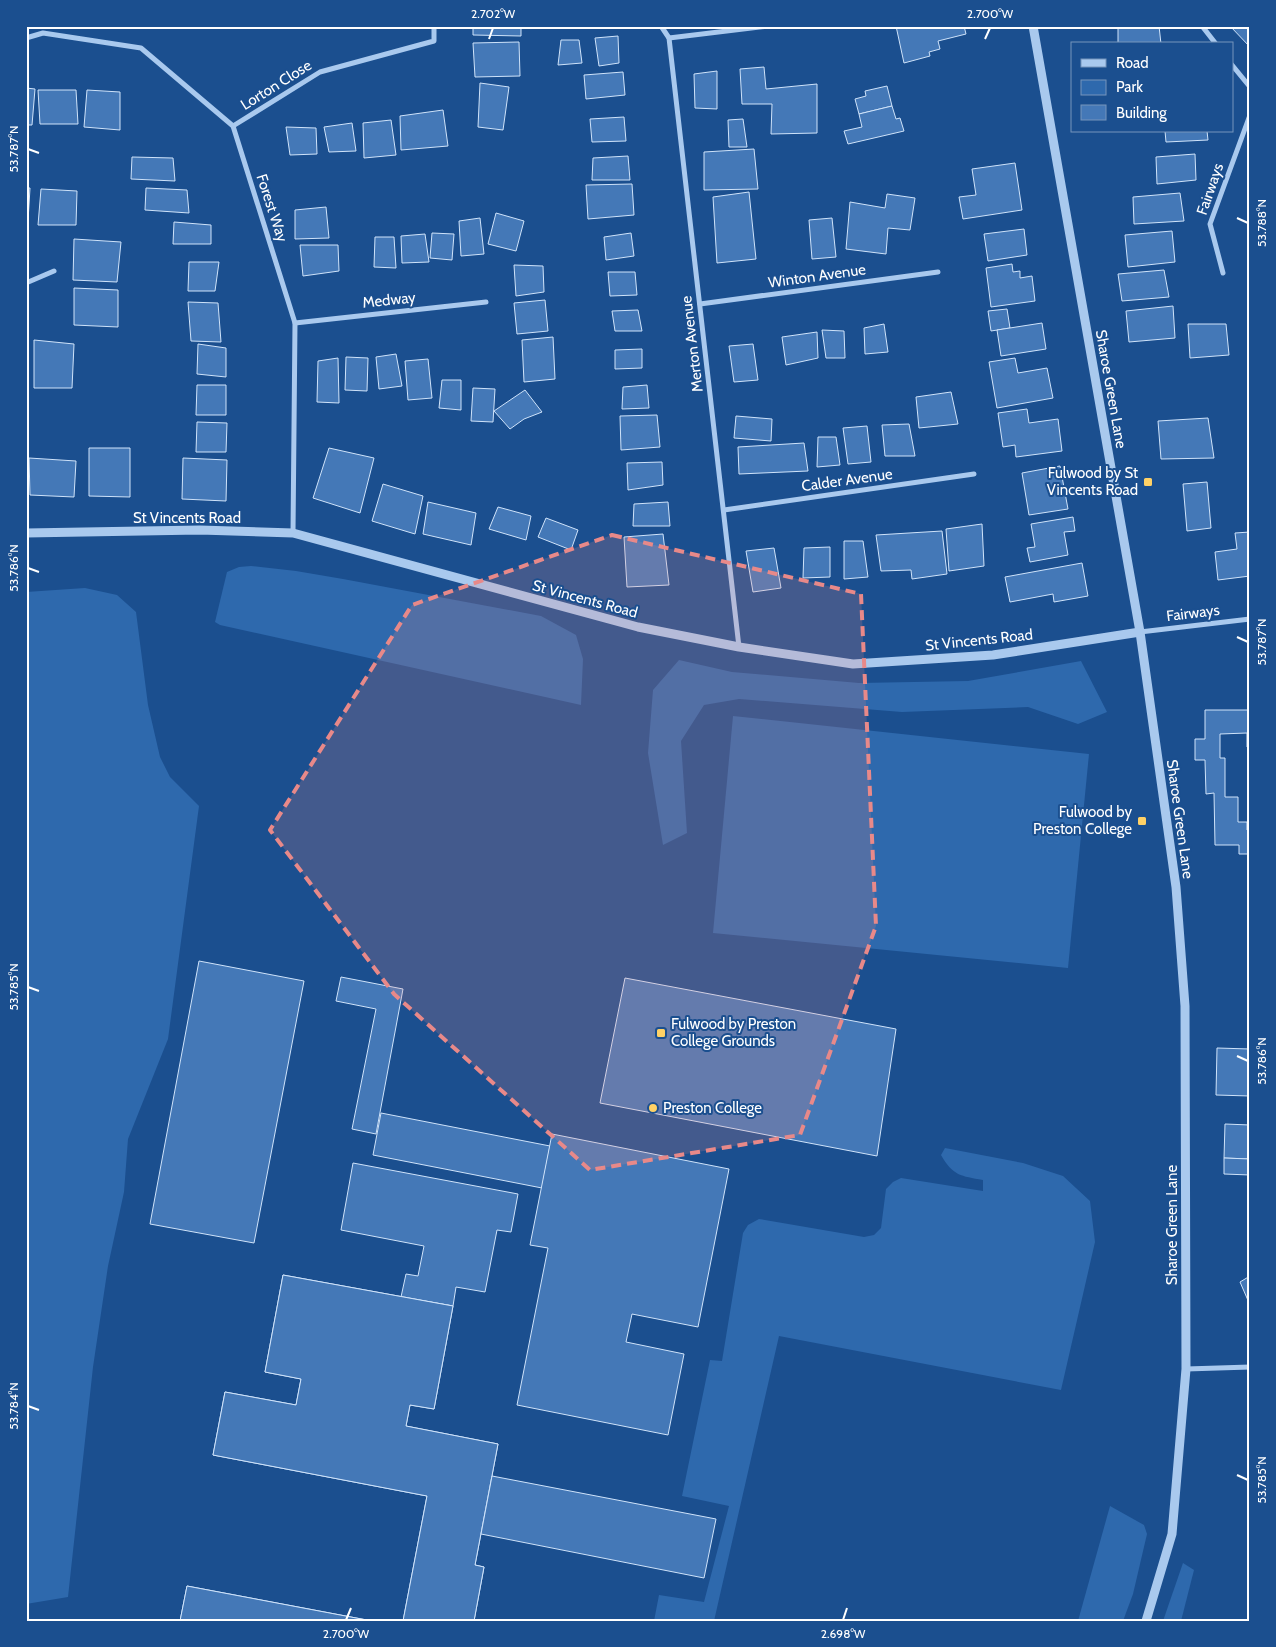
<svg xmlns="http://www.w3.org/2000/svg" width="1276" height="1647" font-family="Cabin,sans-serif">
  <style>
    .green { fill: #2e69ad }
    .building { fill: #4478b7; stroke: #cfe3fa; fill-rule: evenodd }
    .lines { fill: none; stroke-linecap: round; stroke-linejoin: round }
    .minor { stroke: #a9c9ee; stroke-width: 5 }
    .tertiary { stroke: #a9c9ee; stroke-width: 9 }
    .marked { fill: #e88989; fill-opacity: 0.2; stroke: #e88989; stroke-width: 4; stroke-dasharray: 10 6; stroke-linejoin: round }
    .ticks { fill: none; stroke: #fff; stroke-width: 2 }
    .poi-dot { fill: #ffd166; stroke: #1b4f8f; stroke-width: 2 }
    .labels { text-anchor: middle; stroke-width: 4; stroke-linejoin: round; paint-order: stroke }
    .street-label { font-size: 15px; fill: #fff; stroke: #1b4f8f }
    .poi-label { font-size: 15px; fill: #fff; stroke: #1b4f8f; text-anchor: end }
    .neatline { fill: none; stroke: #fff; stroke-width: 2 }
    .ticks-label { font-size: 12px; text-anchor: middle; fill: #fff }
  </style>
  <rect width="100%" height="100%" fill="#1b4f8f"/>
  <!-- green -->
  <g class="green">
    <path d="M251 566 296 571 343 579 541 616 576 635 583 659 581 705 220 625 215 622 227 572 239 567Z"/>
    <path d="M85 588 117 595 136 612 148 705 160 757 170 777 199 806 168 1039 128 1139 124 1192 108 1266 93 1367 68 1597 26 1604V592Z"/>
    <path d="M679 660 732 672 859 683 968 681 1081 661 1107 712 1078 724 1028 707 902 712 739 699 704 705 681 741 687 833 663 845 648 753 653 690Z"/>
    <path d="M733 716 1089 754 1068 968 713 933Z"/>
    <path d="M945 1148 1023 1163 1063 1176 1090 1201 1095 1242 1061 1390 779 1336 714 1621H654L659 1595 704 1602 729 1506 682 1496 710 1360 722 1361 743 1233 748 1225 759 1219 864 1237 874 1235 881 1228 886 1189 893 1182 901 1178 983 1191V1180C961 1176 953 1176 941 1155Z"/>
    <path d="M1110 1506 1144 1525 1147 1534 1133 1594 1123 1621H1078Z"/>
    <path d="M1183 1563 1194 1570 1181 1621H1163Z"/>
  </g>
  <!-- building -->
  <g class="building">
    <path d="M473 26H521V36L473 35Z"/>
    <path d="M896 26H964L966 34 938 41 940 49 929 52 930 56 904 63Z"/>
    <path d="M1118 26H1159L1161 44H1118Z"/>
    <path d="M1230 26H1250V47Z"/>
    <path d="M618 36 619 63 599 66 595 38Z"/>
    <path d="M561 40H579L582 63 558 65Z"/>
    <path d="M519 42 520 76 475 77 473 43Z"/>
    <path d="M764 67 766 89 817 84V133L771 134 772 104H742L740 69Z"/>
    <path d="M717 71V109L695 108 694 74Z"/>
    <path d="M623 72 625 95 586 99 584 75Z"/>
    <path d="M480 83 509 87 503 130 478 127Z"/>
    <path d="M887 86 892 106 859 114 855 99 866 96 865 91Z"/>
    <path d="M26 88 35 89 32 125H26Z"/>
    <path d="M38 90H76L78 124H40Z"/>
    <path d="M87 90 120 92V130L84 127Z"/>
    <path d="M892 106 896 119 900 118 904 131 848 144 844 131 862 127 859 114Z"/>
    <path d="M443 110 448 146 401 150 400 116Z"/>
    <path d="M624 117 626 141 592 142 590 119Z"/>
    <path d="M743 119 747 147H729L728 120Z"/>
    <path d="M391 120 396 155 364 158 363 123Z"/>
    <path d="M352 123 356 151 329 152 324 127Z"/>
    <path d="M286 127 316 128 317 154 290 155Z"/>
    <path d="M1165 131H1207L1208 140 1166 142Z"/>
    <path d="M754 149 758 189 704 190V152Z"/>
    <path d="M1195 154 1196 180 1157 184 1156 157Z"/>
    <path d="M628 156 630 180H592L593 158Z"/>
    <path d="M132 157 173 158 175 181 131 179Z"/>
    <path d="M1015 163 1022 210 963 219 959 197 976 195 972 169Z"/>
    <path d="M632 184 634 215 588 219 586 185Z"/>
    <path d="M26 188H30L28 221H26Z"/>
    <path d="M146 188 187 190 189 213 145 210Z"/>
    <path d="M41 189 77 191 76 225H38Z"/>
    <path d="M749 192 756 259 717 263 713 197Z"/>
    <path d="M1180 193 1184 221 1134 224 1133 197Z"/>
    <path d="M887 194 915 198 910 230 888 228 886 254 846 249 850 202 885 208Z"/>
    <path d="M326 207 329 238 295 239V210Z"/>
    <path d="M496 213 524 221 516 251 488 244Z"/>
    <path d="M480 218 484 254 461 256 459 221Z"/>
    <path d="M832 218 836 257 812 259 809 220Z"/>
    <path d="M174 222 211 225V244H173Z"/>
    <path d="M1024 229 1027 255 988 261 984 234Z"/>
    <path d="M1172 231 1175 262 1128 267 1125 235Z"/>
    <path d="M432 233 454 234 452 260 430 258Z"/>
    <path d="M631 233 634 256 606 260 604 237Z"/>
    <path d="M425 234 429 262 402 263 401 236Z"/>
    <path d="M375 237H394L396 268 374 267Z"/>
    <path d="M74 239 121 242 117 282 73 280Z"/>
    <path d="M300 245H338L339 271 303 276Z"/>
    <path d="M189 262H219L215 291H188Z"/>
    <path d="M1012 264 1013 272 1020 271V278L1032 276 1035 301 991 307 986 268Z"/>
    <path d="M514 265 543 266 544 292 516 296Z"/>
    <path d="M1164 270 1169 297 1122 301 1118 274Z"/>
    <path d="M608 272H635L637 295 610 296Z"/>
    <path d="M74 288 118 290V327L74 325Z"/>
    <path d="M545 300 548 331 517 334 514 303Z"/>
    <path d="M188 302 218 303 221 342 191 341Z"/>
    <path d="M1173 306 1175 338 1129 342 1126 311Z"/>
    <path d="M1007 309 1010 328 991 331 988 311Z"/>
    <path d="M638 310 642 331H615L612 311Z"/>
    <path d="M1042 323 1046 349 1001 356 997 330Z"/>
    <path d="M884 324 888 352 865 354 864 328Z"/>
    <path d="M1188 324H1226L1229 355 1190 358Z"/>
    <path d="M822 330 844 331 845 358H826Z"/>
    <path d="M817 332 818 358 786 365 782 337Z"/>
    <path d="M553 337 555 379 524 382 522 340Z"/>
    <path d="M34 340 74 344 72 388H34Z"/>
    <path d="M198 344 226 348V377L197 374Z"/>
    <path d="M753 344 758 380 734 382 729 346Z"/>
    <path d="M642 349V368L615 369V350Z"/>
    <path d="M396 354 402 386 379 389 376 357Z"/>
    <path d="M346 357 368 358 367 391 345 390Z"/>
    <path d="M338 358 339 403 317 402 318 361Z"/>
    <path d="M1015 358 1018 373 1047 368 1053 398 997 408 989 362Z"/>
    <path d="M428 359 432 398 408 400 405 361Z"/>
    <path d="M442 380H461V410L439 408Z"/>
    <path d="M197 385H226V415H196Z"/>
    <path d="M647 385 649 408 622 409 623 387Z"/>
    <path d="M473 388 495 389 493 422 471 421Z"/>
    <path d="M525 390 542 412 524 419 510 429 494 411Z"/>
    <path d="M951 392 958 424 919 428 916 397Z"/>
    <path d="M1027 409 1029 423 1058 419 1062 451 1016 457 1015 445 1003 447 998 413Z"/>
    <path d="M657 415 660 447 621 450 620 416Z"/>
    <path d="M736 416 772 419 771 441 734 438Z"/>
    <path d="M1208 418 1214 458 1161 459 1158 421Z"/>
    <path d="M197 422 227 423 226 452H196Z"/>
    <path d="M909 424 915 456H885L882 425Z"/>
    <path d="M867 426 871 462 848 464 843 428Z"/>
    <path d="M818 437H836L840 465 817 467Z"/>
    <path d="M804 443 808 471 739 474 738 447Z"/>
    <path d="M89 448H130V497L89 496Z"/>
    <path d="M329 448 374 458 360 513 313 498Z"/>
    <path d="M29 458 76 461 74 497 30 495Z"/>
    <path d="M183 458 227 460 226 501 182 499Z"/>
    <path d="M662 462 663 485 628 490 627 463Z"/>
    <path d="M1060 466 1068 509 1029 515 1022 473Z"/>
    <path d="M1207 482 1211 528 1187 531 1183 484Z"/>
    <path d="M383 484 423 496 415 534 372 521Z"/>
    <path d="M428 502 476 513 471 545 423 534Z"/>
    <path d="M668 502 670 526H633L634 504Z"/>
    <path d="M498 507 531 516 526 540 489 529Z"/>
    <path d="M1073 517 1075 531 1064 532 1068 555 1030 562 1027 548 1035 547 1031 524Z"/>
    <path d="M546 518 578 530 571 550 538 537Z"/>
    <path d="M982 524 984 566 949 571 946 529Z"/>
    <path d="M942 531 947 574 912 579 911 570 881 571 876 535Z"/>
    <path d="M1250 532V576L1218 580 1215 552 1237 549 1235 533Z"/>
    <path d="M663 534 669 585 627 587 624 537Z"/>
    <path d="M844 541H863L868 577 844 579Z"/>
    <path d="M830 547V577L803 578 804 548Z"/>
    <path d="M774 548 781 588 753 592 746 551Z"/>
    <path d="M1082 563 1088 596 1054 602 1053 594 1010 602 1005 577Z"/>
    <path d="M1205 710H1250V747H1247V733L1220 734V758H1225V797H1238V822H1247V830H1250V854H1239V845H1215L1214 793 1206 794 1205 760H1195V739H1205Z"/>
    <path d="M199 961 304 981 254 1243 150 1224Z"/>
    <path d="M341 977 403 989 376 1134 352 1129 376 1009 336 1001Z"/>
    <path d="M625 978 896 1029 877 1156 600 1103Z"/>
    <path d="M1217 1048 1250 1049V1096L1216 1095Z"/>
    <path d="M381 1113 550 1146 542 1188 373 1155Z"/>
    <path d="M1225 1124 1250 1125V1159L1224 1158Z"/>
    <path d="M552 1134 729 1169 698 1327 632 1314 626 1342 684 1354 668 1435 517 1405 548 1248 530 1245Z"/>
    <path d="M1224 1158 1250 1159V1175L1224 1174Z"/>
    <path d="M353 1163 518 1194 511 1232 497 1230 485 1292 456 1287 453 1306 401 1297 406 1274 418 1276 424 1246 341 1230Z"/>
    <path d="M283 1275 453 1306 434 1409 410 1405 406 1426 498 1444 475 1565 484 1567 474 1621H403L427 1496 213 1455 225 1392 296 1405 301 1379 265 1372ZM327 1382 385 1393 380 1420 321 1409Z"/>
    <path d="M283 1275 453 1306 434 1409 410 1405 406 1426 498 1444 475 1565 484 1567 474 1621H403L427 1496 213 1455 225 1392 296 1405 301 1379 265 1372Z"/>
    <path d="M1250 1276V1305L1240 1282Z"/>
    <path d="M492 1476 716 1519 704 1578 481 1534Z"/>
    <path d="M187 1586 372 1621H180Z"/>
    <path d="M187 1586 372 1621H180Z"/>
  </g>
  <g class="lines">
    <!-- minor -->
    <g class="minor">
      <path d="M661 26 669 38 739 647"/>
      <path d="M1202 26 1216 44"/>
      <path d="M26 38 43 33 141 48 233 126 295 323 293 533"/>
      <path d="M669 38 769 26"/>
      <path d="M1232 65 1250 87"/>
      <path d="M233 126 320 72 434 41V26"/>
      <path d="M1223 273 1210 224 1250 115"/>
      <path d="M26 283 54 271"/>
      <path d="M700 304 938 272"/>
      <path d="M295 323 486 302"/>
      <path d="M724 510 974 474"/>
      <path d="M1140 632 1250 619"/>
      <path d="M1186 1369 1250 1367"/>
    </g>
    <!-- tertiary -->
    <g class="tertiary">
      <path d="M1033 26 1140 632 1176 887 1185 1006 1186 1369 1172 1534 1146 1621"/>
      <path d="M26 533 200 530 293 533 638 627 739 647 853 664 993 655 1140 632"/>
    </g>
  </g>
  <!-- marked area -->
  <path class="marked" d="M612 535 861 594 876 926 800 1135 590 1170 394 994 270 830 412 605Z"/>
  <!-- ticks -->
  <path class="ticks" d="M489 39 493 28M985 39 990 28M28 149 39 153M1237 218 1248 223M28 568 39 572M1237 637 1248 642M28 987 39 991M1237 1056 1248 1061M28 1406 39 1410M1237 1475 1248 1480M346 1620 351 1608M843 1620 847 1608"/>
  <!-- markers -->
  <g class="poi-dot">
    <rect x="1143" y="477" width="10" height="10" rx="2.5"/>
    <rect x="1137" y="816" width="10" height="10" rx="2.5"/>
    <rect x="656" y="1028" width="10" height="10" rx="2.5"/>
    <circle cx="653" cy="1108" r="5"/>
  </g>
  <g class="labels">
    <!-- street labels -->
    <g class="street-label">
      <text transform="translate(276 85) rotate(-32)" y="5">Lorton Close</text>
      <text transform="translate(1210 189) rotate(-71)" y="5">Fairways</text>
      <text transform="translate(272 208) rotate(72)" y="5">Forest Way</text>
      <text transform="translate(817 276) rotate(-8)" y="5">Winton Avenue</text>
      <text transform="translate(389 300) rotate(-6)" y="5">Medway</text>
      <text transform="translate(692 344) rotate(-97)" y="5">Merton Avenue</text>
      <text transform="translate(1111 389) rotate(80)" y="5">Sharoe Green Lane</text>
      <text transform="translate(847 480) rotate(-8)" y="5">Calder Avenue</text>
      <text x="187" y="523">St Vincents Road</text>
      <text transform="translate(585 599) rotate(15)" y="5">St Vincents Road</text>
      <text transform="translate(1193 613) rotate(-7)" y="5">Fairways</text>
      <text transform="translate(979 640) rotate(-6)" y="5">St Vincents Road</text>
      <text transform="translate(1180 819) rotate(82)" y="5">Sharoe Green Lane</text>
      <text transform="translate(1172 1225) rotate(-90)" y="5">Sharoe Green Lane</text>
    </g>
    <!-- poi labels -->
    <g class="poi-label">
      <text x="1138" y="478">Fulwood by St<tspan x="1138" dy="17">Vincents Road</tspan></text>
      <text x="1132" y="817">Fulwood by<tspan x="1132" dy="17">Preston College</tspan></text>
      <text x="671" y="1029" text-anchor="start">Fulwood by Preston<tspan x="671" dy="17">College Grounds</tspan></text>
      <text x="663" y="1113" text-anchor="start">Preston College</text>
    </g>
  </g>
  <!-- border -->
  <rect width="1276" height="1647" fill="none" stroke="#1b4f8f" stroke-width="55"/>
  <!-- legend -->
  <rect x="1071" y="42" width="162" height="90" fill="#1b4f8f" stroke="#7695bc"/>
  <rect x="1081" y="59" width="25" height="8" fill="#a9c9ee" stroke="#7695bc"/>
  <text x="1116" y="68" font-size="15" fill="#ffffff">Road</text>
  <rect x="1081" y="80" width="25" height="15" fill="#2e69ad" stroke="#7695bc"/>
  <text x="1116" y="92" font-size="15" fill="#ffffff">Park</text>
  <rect x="1081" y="105" width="25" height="15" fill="#4478b7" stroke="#7695bc"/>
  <text x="1116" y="118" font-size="15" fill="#ffffff">Building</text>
  <rect x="28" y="28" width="1220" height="1592" class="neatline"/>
  <g class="ticks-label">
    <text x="493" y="18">2.702°W</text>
    <text x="990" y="18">2.700°W</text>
    <text transform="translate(14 149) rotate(-90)" y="4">53.787°N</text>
    <text transform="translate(1262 223) rotate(-90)" y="4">53.788°N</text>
    <text transform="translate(14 568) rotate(-90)" y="4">53.786°N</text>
    <text transform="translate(1262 642) rotate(-90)" y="4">53.787°N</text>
    <text transform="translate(14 987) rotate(-90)" y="4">53.785°N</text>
    <text transform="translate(1262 1061) rotate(-90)" y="4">53.786°N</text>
    <text transform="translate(14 1406) rotate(-90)" y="4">53.784°N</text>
    <text transform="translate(1262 1480) rotate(-90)" y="4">53.785°N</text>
    <text x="346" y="1638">2.700°W</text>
    <text x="843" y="1638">2.698°W</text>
  </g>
</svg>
